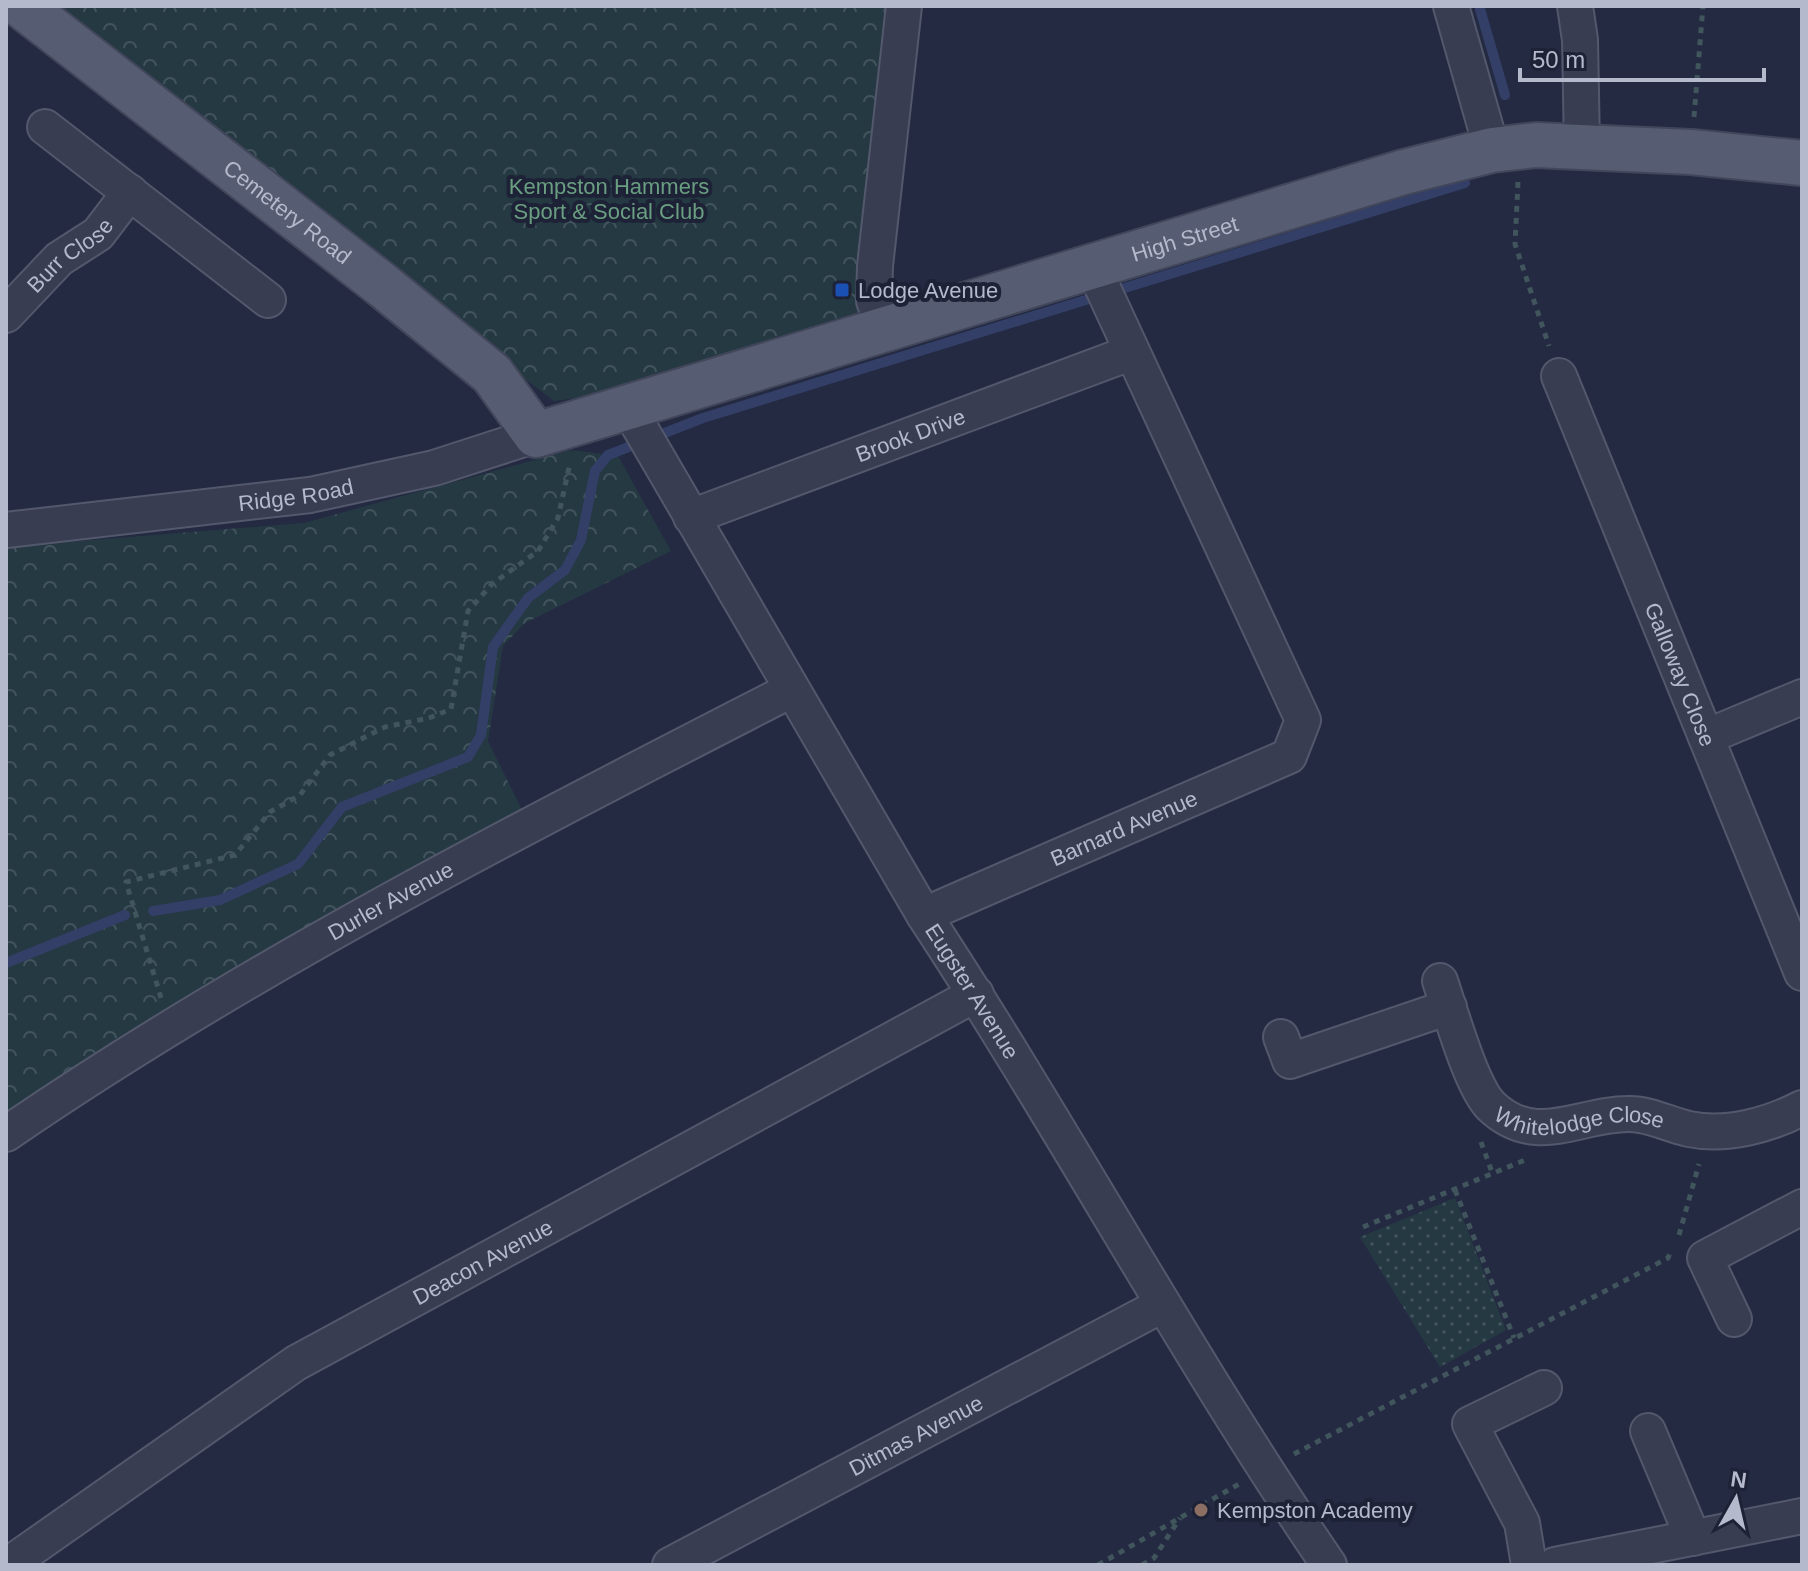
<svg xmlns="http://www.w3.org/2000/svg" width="1808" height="1571" font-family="Arial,sans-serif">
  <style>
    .grass { fill: url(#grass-dots) }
    .forest { fill: url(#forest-crowns) }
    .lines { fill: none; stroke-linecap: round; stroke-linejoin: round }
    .stream { stroke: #343f68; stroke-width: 10 }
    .minor-casing { stroke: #53586c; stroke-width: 38 }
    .major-casing { stroke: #42465b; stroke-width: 48 }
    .path { stroke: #41555c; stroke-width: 5; stroke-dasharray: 6 6; stroke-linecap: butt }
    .minor { stroke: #383d51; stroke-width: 34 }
    .major { stroke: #565c71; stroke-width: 44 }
    .transit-dot { fill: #1a4fb4; stroke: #1d2237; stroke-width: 3 }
    .education-dot { fill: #8d6e63; stroke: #1d2237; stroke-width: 3 }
    .labels { text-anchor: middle; stroke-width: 8; stroke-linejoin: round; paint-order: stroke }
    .park-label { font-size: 22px; fill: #6a9e81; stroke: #1d2237 }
    .street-label { font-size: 22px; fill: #b5b9cc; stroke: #1d2237 }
    .poi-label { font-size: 22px; fill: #b5b9cc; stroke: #1d2237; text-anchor: start }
  </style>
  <defs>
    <pattern id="grass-dots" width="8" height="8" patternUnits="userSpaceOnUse" patternTransform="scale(2)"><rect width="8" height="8" fill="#253943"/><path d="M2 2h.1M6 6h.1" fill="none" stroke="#42545d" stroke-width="1.8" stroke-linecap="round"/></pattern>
    <pattern id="forest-crowns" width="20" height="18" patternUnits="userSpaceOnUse" patternTransform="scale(2)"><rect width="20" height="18" fill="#253943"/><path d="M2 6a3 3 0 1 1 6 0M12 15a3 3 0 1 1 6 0" fill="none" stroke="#42545d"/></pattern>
  </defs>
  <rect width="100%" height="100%" fill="#232a42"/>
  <!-- grass -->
  <path class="grass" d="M1455 1198 1506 1330 1440 1367 1360 1237Z"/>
  <!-- forest -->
  <g class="forest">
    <path d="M36 6H917L891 263 899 311 640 390 554 401Z"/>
    <path d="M571 450 618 456 671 551 525 623 503 646 488 741 523 812 6 1124V547L304 523Z"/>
  </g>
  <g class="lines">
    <!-- stream -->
    <g class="stream">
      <path d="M1480 9 1505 95"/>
      <path d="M153 911 220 900 298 864 342 807 468 757 481 735 493 647 528 598 565 570 581 540 595 471 608 455 703 418 1465 183"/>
      <path d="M6 963 125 915"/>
    </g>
    <!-- minor casing -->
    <g class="minor-casing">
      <g id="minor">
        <path d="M1451 6 1492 150"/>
        <path d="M1575 6 1580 40 1582 147"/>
        <path d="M45 127 268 300"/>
        <path id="s1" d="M6 315 59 259 98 234 130 192"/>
        <path d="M885 331 874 301 875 266 904 6"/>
        <path id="s2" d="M1559 376 1802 973"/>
        <path id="s3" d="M629 409 924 915C1064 1128 1185 1354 1329 1565"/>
        <path id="s4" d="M691 517 1130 353"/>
        <path id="s5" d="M6 530 310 495 434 468 536 435"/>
        <path d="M1706 737 1802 697"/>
        <path id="s6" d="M924 915 1289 756 1303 720 1093 267"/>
        <path id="s7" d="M1440 981C1450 1010 1471 1086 1491 1106 1536 1149 1580 1113 1630 1114 1650 1114 1670 1125 1689 1129 1726 1137 1769 1125 1802 1108"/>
        <path d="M1281 1037 1290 1061 1449 1007"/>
        <path id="s8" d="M6 1134C254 964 523 828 791 690"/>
        <path d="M1734 1319 1705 1258 1802 1207"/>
        <path d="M1648 1431 1693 1538"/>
        <path id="s9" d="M8 1565 296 1363 976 994"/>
        <path id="s10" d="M670 1565 1162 1305"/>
        <path d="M1529 1565 1522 1523 1470 1424 1544 1388"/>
        <path d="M1555 1565 1802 1516"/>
      </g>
    </g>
    <!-- major casing -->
    <g class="major-casing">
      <g id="major">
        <path id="s11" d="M22 6 381 284 492 374 536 435 1404 172 1492 150 1536 145 1691 152 1802 163"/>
      </g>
    </g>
    <!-- path -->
    <g class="path">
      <path d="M1694 117 1703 6"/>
      <path d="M1518 182 1515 244 1549 346"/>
      <path d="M161 998 126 882 235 855 270 812 300 795 330 755 385 727 429 718 451 709 468 611 492 584 538 551 558 518 570 463"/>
      <path d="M1481 1142 1493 1175"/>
      <path d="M1455 1190 1514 1338"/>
      <path d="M1363 1227 1525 1160"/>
      <path d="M1679 1235 1699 1164"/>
      <path d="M1294 1454 1668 1258 1671 1251"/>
      <path d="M1098 1565 1239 1484"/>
      <path d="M1142 1565 1154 1558 1180 1518"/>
    </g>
    <!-- minor -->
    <use href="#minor" class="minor"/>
    <!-- major -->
    <use href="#major" class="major"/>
  </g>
  <!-- markers -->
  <rect class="transit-dot" x="834" y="282" width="16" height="16" rx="4"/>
  <circle class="education-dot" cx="1201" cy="1510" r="8"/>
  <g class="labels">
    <!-- park labels -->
    <g class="park-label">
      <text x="609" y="194">Kempston Hammers<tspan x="609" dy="25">Sport &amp; Social Club</tspan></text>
    </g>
    <!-- street labels -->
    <g class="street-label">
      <text dy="8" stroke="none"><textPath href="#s11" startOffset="336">Cemetery Road</textPath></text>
      <text dy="8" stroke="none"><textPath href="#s11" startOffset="1350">High Street</textPath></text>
      <text dy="8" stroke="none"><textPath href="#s1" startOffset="88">Burr Close</textPath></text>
      <text dy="8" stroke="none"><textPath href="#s4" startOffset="234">Brook Drive</textPath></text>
      <text dy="8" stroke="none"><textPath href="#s5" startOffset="292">Ridge Road</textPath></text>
      <text dy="8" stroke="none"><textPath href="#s2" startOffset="322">Galloway Close</textPath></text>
      <text dy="8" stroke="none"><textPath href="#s6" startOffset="218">Barnard Avenue</textPath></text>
      <text dy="8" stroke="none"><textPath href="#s8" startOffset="450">Durler Avenue</textPath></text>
      <text dy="8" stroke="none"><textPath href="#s3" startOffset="676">Eugster Avenue</textPath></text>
      <text dy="8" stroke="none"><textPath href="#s7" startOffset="230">Whitelodge Close</textPath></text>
      <text dy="8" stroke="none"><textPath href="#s9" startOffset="564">Deacon Avenue</textPath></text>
      <text dy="8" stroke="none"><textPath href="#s10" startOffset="278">Ditmas Avenue</textPath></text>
    </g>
    <!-- poi labels -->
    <g class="poi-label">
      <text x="858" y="298">Lodge Avenue</text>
      <text x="1217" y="1518">Kempston Academy</text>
    </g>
  </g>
  <!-- border -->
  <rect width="1808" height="1571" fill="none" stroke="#b5b9cc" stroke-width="16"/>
  <!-- north arrow -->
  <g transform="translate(1736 1499) rotate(8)" stroke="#1d2237" stroke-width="6" paint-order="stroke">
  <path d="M0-6L14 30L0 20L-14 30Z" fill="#b5b9cc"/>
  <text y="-12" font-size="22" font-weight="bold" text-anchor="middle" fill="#b5b9cc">N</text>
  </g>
  <!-- scale -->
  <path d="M1520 68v12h244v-12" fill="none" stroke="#b5b9cc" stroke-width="4"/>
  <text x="1532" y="68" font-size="24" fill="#b5b9cc" stroke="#1d2237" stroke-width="6" paint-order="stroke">50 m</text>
</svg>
